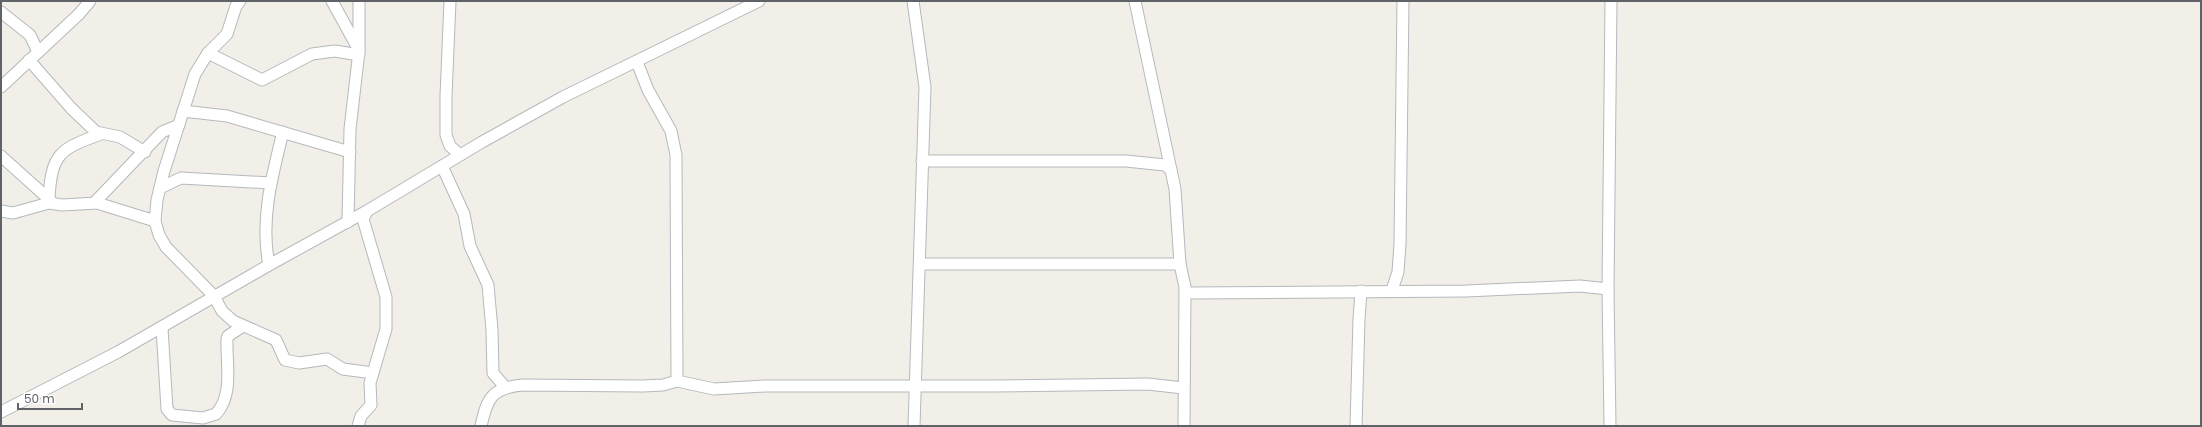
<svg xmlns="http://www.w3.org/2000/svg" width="2202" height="427" font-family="Poppins,sans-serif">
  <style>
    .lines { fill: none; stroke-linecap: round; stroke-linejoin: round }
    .minor-casing { stroke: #b5b8bc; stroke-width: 13 }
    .minor { stroke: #fff; stroke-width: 11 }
  </style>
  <rect width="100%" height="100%" fill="#f1efe8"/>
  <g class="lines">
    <!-- minor casing -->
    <g class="minor-casing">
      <g id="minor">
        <path d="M240 1 236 6 227 34 208 53 195 74 164 171 157 200 155 221 159 235 166 247 214 296 222 311 233 321 276 340 285 360 299 363 327 359 343 369 373 373"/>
        <path d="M332 1 359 50"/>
        <path d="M450 1 446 96V135L450 146 460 155"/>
        <path d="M913 1 925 87 914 426"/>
        <path d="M1135 1 1171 170"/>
        <path d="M1 12 30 35 38 52"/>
        <path d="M208 53 262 80 312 54 335 51 359 55"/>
        <path d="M29 60 71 108 96 132 120 137 145 152"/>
        <path d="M637 62 648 90 671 131 676 155 677 381"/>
        <path d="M1 87 79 14 90 1"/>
        <path d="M183 111 227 116 350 152"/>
        <path d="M1 156 51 201"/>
        <path d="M922 161H1126L1165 165 1171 170 1175 189 1180 264 1185 287 1184 426"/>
        <path d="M442 166 464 214 470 246 488 285 492 330 493 373 505 387"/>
        <path d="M160 188 181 178 271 183"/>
        <path d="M49 197C52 153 60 149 101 134"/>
        <path d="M95 202 162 132 179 125"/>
        <path d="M1 211 13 213 49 203 62 205 97 203 155 221"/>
        <path d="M348 222 350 129 359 51V1"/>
        <path d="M920 264H1180"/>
        <path d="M269 265C260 220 272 176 283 132"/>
        <path d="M1392 290 1398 272 1400 244 1403 1"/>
        <path d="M1185 293 1466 291 1580 286 1608 289"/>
        <path d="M162 328 167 409 172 415 203 418 216 414C234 394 226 364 227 339L228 336 243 326"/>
        <path d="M1 412 118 352 269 265 367 211 482 142 563 97 759 1"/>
        <path d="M358 426 361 416 371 405 370 383 386 329V297L363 219 367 211"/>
        <path d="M481 426C487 398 492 388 522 385L643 386 663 385 677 381 714 389 765 386H993L1148 384 1183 388"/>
        <path d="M1356 426 1359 319 1361 291"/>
        <path d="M1610 426 1608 289 1611 1"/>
      </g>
    </g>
    <!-- minor -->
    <use href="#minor" class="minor"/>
  </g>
  <!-- border -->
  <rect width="2202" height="427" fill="none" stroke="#5f6368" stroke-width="4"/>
  <!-- scale -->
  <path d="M18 403v6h64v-6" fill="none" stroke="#5f6368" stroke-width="2"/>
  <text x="24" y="403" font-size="12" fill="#5f6368" stroke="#ffffff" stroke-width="3" paint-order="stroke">50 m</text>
</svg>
